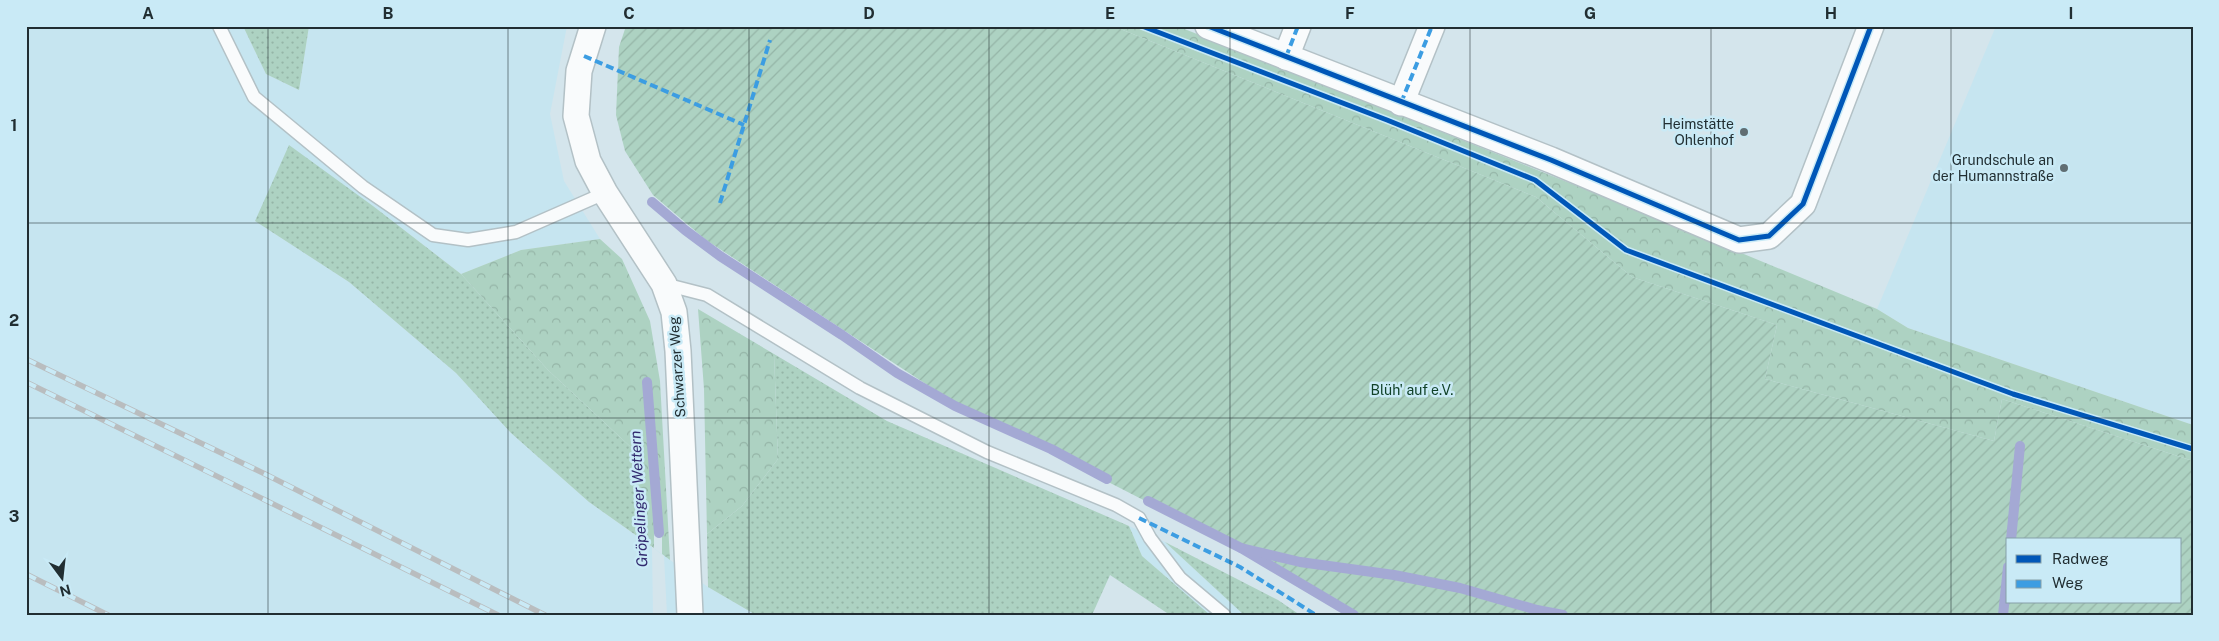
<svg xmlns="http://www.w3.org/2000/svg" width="2219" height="641" font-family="'Public Sans',sans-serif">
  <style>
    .built { fill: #c6e5f0 }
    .grass { fill: url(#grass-dots) }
    .forest { fill: url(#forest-crowns) }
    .garden { fill: url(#garden-furrows); fill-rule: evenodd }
    .pier { fill: #d4e5ec }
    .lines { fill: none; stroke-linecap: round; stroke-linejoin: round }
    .stream { stroke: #a4a9d4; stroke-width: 10 }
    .service-casing { stroke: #b3c1c6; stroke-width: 15 }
    .minor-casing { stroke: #b3c1c6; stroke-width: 28 }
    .service { stroke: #f9fbfc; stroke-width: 12 }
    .minor { stroke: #f9fbfc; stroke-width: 25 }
    .rail-casing { stroke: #b9bdbf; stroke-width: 5.5 }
    .rail { stroke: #c9eaf6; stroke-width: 4; stroke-dasharray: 11; stroke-linecap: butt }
    .quiet { stroke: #3c9de2; stroke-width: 4; stroke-dasharray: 8 4; stroke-linecap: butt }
    .cycleway-casing { stroke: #c9eaf6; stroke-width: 8 }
    .cycleway { stroke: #0057b8; stroke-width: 5 }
    .grid { fill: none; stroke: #212e32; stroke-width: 1; stroke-opacity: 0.55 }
    .poi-dot { fill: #606e73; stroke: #c9eaf6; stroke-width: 2 }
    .labels { text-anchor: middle; stroke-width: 5; stroke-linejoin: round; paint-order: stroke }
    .poi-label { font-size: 14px; fill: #212e32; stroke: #c9eaf6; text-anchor: end }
    .street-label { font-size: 14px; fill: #212e32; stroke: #c9eaf6 }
    .park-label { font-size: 14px; fill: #104127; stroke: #c9eaf6 }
    .water-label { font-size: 15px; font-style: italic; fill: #322a6f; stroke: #c9eaf6 }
    .neatline { fill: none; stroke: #212e32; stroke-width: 2 }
    .grid-label { font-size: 16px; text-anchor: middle; font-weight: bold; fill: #212e32 }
  </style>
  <defs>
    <pattern id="grass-dots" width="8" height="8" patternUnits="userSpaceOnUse" patternTransform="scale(1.25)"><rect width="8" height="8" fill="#add2c2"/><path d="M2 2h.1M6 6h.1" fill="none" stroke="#95b5a7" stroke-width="1.8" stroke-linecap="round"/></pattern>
    <pattern id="forest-crowns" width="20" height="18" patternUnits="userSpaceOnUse" patternTransform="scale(1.25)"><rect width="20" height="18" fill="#add2c2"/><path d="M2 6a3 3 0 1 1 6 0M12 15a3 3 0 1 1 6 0" fill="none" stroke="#95b5a7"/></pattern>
    <pattern id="garden-furrows" width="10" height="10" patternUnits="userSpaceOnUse" patternTransform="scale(1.25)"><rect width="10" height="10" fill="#add2c2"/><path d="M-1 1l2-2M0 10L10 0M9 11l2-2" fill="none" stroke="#95b5a7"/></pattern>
  </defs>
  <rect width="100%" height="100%" fill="#d4e5ec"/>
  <!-- built -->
  <g class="built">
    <path d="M26 26H243L266 74 299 90 309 26H567L550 114 564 181 600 239 521 250 461 274 373 206 255 221 349 282 456 373 511 433 589 502 708 587 756 615H26Z"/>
    <path d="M1996 26H2193V425L1908 328 1877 309Z"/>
    <path d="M1129 526 1165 542 1244 615H1210L1142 556Z"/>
  </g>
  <!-- grass -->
  <g class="grass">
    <path d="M243 26H309L299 90 266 74Z"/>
    <path d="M289 145 373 206 461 274 548 370 634 450 637 536 589 502 511 433 456 373 349 282 255 221Z"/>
    <path d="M774 354 887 421 1129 526 1142 556 1210 615H1170L1110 575 1092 615H756L708 587 707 534 742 506 778 459Z"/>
    <path d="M1165 542 1278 600 1300 615H1244Z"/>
  </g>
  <!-- forest -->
  <g class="forest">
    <path d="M1113 26H1177L1630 207 1877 309 1908 328 2193 425V461L2002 399 1994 441 1765 379 1777 325 1632 277 1536 197Z"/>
    <path d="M600 239 622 259 650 321 660 381 670 560 662 554V528L658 520 654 531V548L637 536 634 450 548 370 461 274 521 250Z"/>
    <path d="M698 309 774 354 778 459 742 506 707 534 704 389Z"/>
  </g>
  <!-- garden -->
  <path class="garden" d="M626 26H1113L1536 197 1632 277 1777 325 1765 379 1994 441 2002 399 2193 461V615H1349L1239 549 958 405 706 240 653 195 625 151 616 115 619 47ZM2008 540H2180V602H2008Z"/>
  <!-- pier -->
  <path class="pier" d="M652 547 664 556 667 615H653Z"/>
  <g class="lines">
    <!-- stream -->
    <g class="stream">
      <path d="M652 202 685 230 720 256 842 335 897 373 955 406 1051 449 1107 479"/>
      <path d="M647 382 659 533"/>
      <path d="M1148 501 1241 548 1354 615"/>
      <path d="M2011 540 2020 446"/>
      <path d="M1241 548 1300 562 1394 575 1460 588 1537 610 1563 615"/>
      <path d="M2003 615 2008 567"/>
    </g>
    <!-- service casing -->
    <g class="service-casing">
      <g id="service">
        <path d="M219 26 254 97 363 187 433 235 468 240 516 232 605 193"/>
        <path d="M664 284 707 295 860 388 987 452 1116 505 1139 518 1150 538 1180 578 1224 615"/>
      </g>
    </g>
    <!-- minor casing -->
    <g class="minor-casing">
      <g id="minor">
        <path d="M593 26 579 71 576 116 588 161 605 193 664 284 674 312 678 351 690 615"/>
        <path d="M1208 26 1551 160 1739 240 1769 236 1803 204 1871 26"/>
        <path d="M1286 57 1298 26"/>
        <path d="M1401 103 1432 26"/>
      </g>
    </g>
    <!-- service -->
    <use href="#service" class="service"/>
    <!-- minor -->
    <use href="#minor" class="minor"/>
    <!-- rail casing -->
    <g class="rail-casing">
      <g id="rail">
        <path d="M26 359 263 473 545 615"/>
        <path d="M26 382 498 615"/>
        <path d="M26 574 108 615"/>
      </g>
    </g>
    <!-- rail -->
    <use href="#rail" class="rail"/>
    <!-- quiet -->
    <g class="quiet">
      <path d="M584 56 744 125"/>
      <path d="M1286 57 1298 26"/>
      <path d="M1401 103 1432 26"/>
      <path d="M720 203 770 40"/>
      <path d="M1139 518 1240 567 1316 615"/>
    </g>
    <!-- cycleway casing -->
    <g class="cycleway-casing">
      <g id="cycleway">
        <path d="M1142 26 1387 120 1535 180 1626 250 2013 394 2193 449"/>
        <path d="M1208 26 1551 160 1739 240 1769 236 1803 204 1871 26"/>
      </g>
    </g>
    <!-- cycleway -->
    <use href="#cycleway" class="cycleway"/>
  </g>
  <!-- grid -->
  <path class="grid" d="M268 26V615M508 26V615M749 26V615M989 26V615M1230 26V615M1470 26V615M1711 26V615M1951 26V615M26 223H2193M26 418H2193"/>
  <!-- markers -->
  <g class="poi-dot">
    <circle cx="1744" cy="132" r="5"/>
    <circle cx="2064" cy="168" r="5"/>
  </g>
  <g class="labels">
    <!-- poi labels -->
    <g class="poi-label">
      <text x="1734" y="129">Heimstätte<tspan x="1734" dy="16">Ohlenhof</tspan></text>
      <text x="2054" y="165">Grundschule an<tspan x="2054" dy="16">der Humannstraße</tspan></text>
    </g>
    <!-- street labels -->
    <g class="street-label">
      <text transform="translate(677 367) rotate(-94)" y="5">Schwarzer Weg</text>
    </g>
    <!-- park labels -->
    <g class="park-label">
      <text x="1412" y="395">Blüh' auf e.V.</text>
    </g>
    <!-- water labels -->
    <g class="water-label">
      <text transform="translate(639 499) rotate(-93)" y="5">Gröpelinger Wettern</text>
    </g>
  </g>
  <!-- border -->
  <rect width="2219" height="641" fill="none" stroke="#c9eaf6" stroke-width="55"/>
  <!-- legend -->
  <rect x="2006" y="538" width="175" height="65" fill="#c9eaf6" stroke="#869fa8"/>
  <rect x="2016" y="555" width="25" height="8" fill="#0057b8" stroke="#869fa8"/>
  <text x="2052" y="564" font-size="15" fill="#212e32">Radweg</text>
  <rect x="2016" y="580" width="25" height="8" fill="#3c9de2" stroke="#869fa8"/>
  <text x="2052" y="588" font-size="15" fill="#212e32">Weg</text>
  <!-- north arrow -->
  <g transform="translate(62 578) rotate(165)" stroke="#c9eaf6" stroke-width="4" paint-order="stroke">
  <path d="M0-4L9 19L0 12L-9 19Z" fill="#212e32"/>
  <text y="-8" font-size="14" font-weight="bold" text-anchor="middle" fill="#212e32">N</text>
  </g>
  <rect x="28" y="28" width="2164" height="586" class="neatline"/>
  <g class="grid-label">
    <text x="148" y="19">A</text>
    <text x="388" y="19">B</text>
    <text x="629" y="19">C</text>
    <text x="869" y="19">D</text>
    <text x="1110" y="19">E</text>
    <text x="1350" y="19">F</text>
    <text x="1590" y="19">G</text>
    <text x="1831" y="19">H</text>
    <text x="2071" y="19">I</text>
    <text x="14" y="131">1</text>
    <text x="14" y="326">2</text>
    <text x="14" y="522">3</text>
  </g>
</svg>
